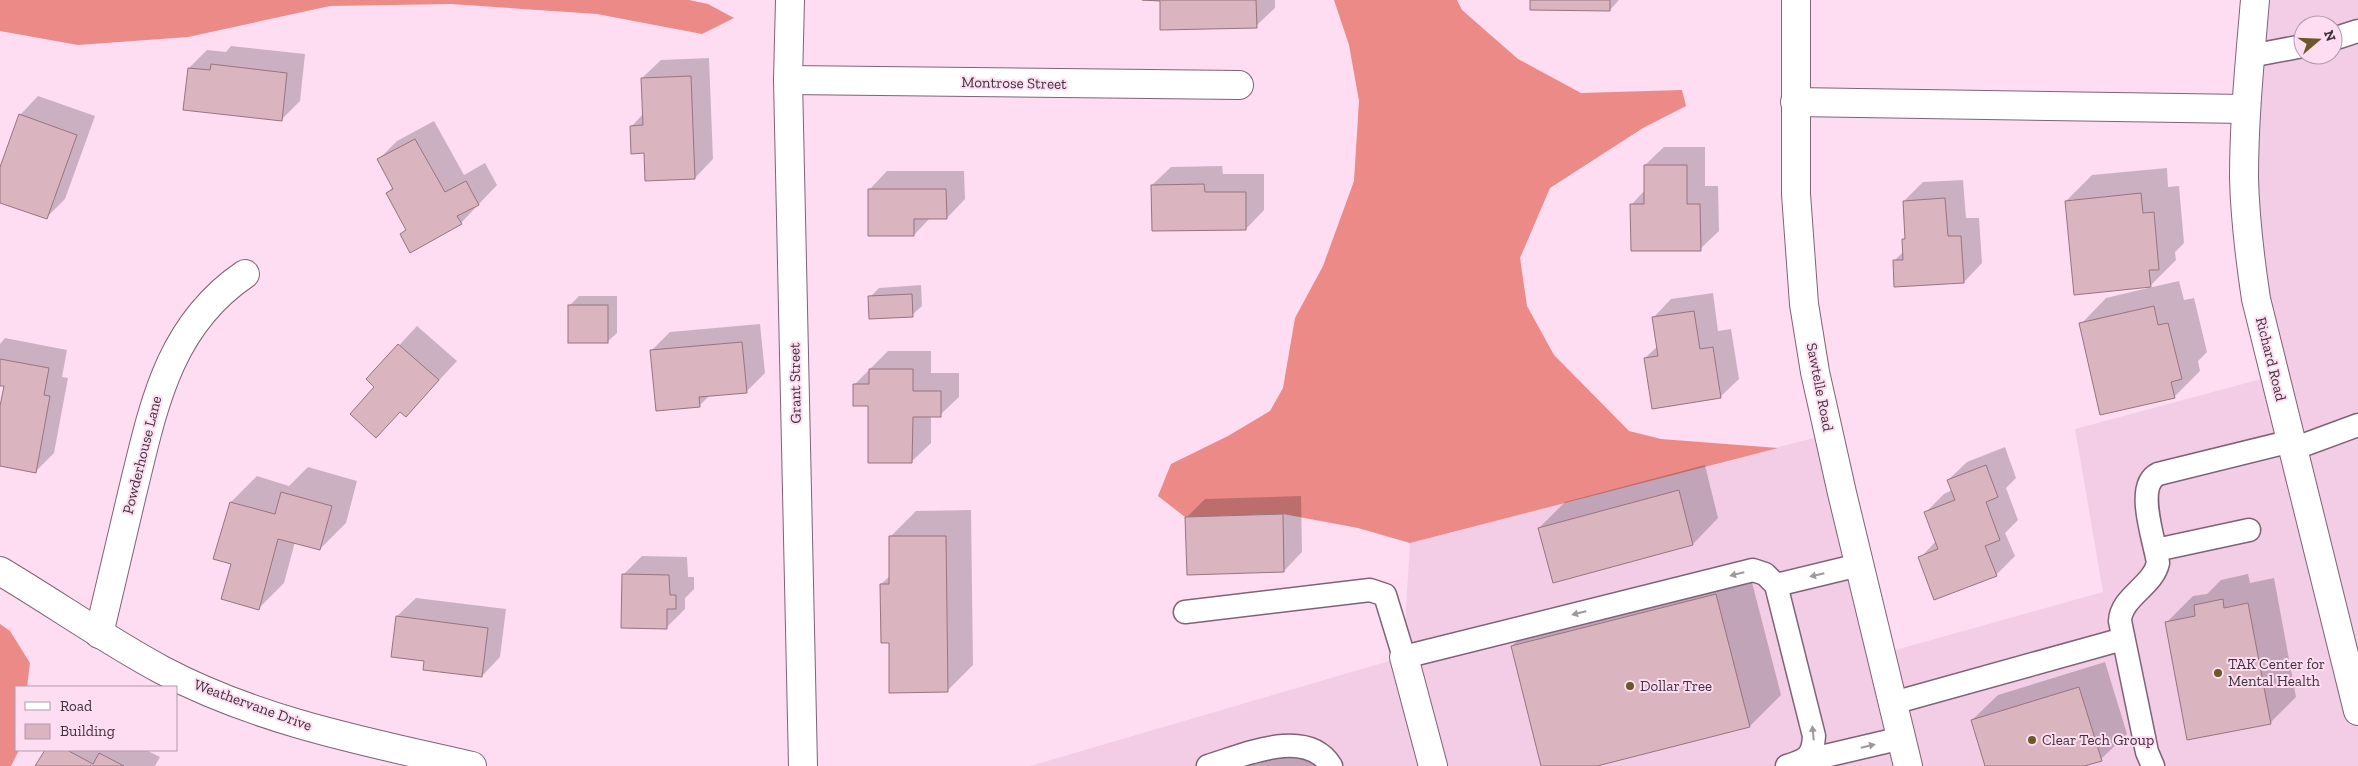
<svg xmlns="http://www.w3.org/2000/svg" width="2358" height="766" font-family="'Zilla Slab',serif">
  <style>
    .built { fill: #f3cde6; fill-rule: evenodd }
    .forest { fill: #ec8a87 }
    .shadow { fill: #0003 }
    .building { fill: #dab4be; stroke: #98747e }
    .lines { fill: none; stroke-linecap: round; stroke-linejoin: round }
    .service-casing { stroke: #7f6276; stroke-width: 25 }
    .minor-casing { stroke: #7f6276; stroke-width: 30 }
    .service { stroke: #fff; stroke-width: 22 }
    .minor { stroke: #fff; stroke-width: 28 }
    .oneway { fill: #9f989c }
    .poi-dot { fill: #6c5827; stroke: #feddf3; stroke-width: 2 }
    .labels { text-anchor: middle; stroke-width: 4; stroke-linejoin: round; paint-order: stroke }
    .street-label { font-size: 15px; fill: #3f323a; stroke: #feddf3 }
    .poi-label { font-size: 15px; fill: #3f323a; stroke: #feddf3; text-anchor: start }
  </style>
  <rect width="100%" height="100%" fill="#feddf3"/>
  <!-- built -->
  <path class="built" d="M2255 0H2358V766H1030L1403 657 1410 543 1829 434 1881 654 2103 592 2075 429 2276 375 2256 299ZM2303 25H2333V55H2303Z"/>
  <!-- forest -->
  <g class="forest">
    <path d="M0 0H689L708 4 734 18 702 34 597 14 451 4 330 6 188 37 78 45 0 31Z"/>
    <path d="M1334 0H1457L1462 10 1518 59 1581 93 1682 90 1686 106 1643 128 1550 188 1520 258 1527 306 1554 355 1629 431 1661 439 1778 448 1410 543 1358 528 1283 514 1185 517 1158 496 1171 464 1228 436 1270 411 1283 388 1295 318 1323 266 1354 181 1359 101 1349 45Z"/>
    <path d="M0 624 10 631 30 663 27 687H16V750H19L11 766H0Z"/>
  </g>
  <!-- shadow -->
  <g class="shadow">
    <path d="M1161 0H1275V8L1256 26Z"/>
    <path d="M1532 0H1619L1610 10Z"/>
    <path d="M231 46 305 54 300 101 281 120 189 68 207 50 226 52Z"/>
    <path d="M709 58 713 159 695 178 645 152 631 127 643 114 642 78 661 60Z"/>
    <path d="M38 96 95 116 65 199 47 217 0 201V171L20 115Z"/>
    <path d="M434 121 464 175 485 163 497 185 461 223 402 234 407 229 387 193 393 187 378 160 397 141Z"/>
    <path d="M1664 147H1705V186H1718L1719 231 1700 249 1632 204 1645 190V165Z"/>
    <path d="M1222 166 1223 174H1264V210L1246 229 1152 185 1171 167Z"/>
    <path d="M2167 168 2168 187 2179 186 2184 243 2175 252 2176 260 2148 288 2179 281 2184 300 2194 298 2207 352 2198 361 2200 371 2174 397 2081 324 2106 298 2148 288 2066 201 2092 175Z"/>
    <path d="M887 171H964L965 199 947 218H930L914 235 869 190Z"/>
    <path d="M1963 180 1966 218H1979L1982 263 1964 282 1894 261 1904 251 1903 240 1906 237 1904 201 1923 182Z"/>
    <path d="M921 285 922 306 912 315 870 297 879 288Z"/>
    <path d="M1713 293 1718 331 1731 329 1739 379 1720 397 1645 358 1658 346 1653 318 1671 299Z"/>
    <path d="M579 296H617V333L607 342 569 306Z"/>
    <path d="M760 324 765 373 746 392 710 395 699 406 651 351 670 332Z"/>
    <path d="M417 326 457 361 406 416 368 379Z"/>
    <path d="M5 338 67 350 62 377 68 378 54 453 35 472 0 465V412L5 385 0 384V344Z"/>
    <path d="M888 351H931V373H959V397L940 415H931V443L912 461 854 385Z"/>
    <path d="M2005 447 2016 478 2006 488 2018 520 2005 533 2015 556 1996 575 1920 558 1936 541 1926 512 1944 494 1952 490 1948 480 1967 462Z"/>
    <path d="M1705 465 1718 518 1693 544 1539 528 1565 502Z"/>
    <path d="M308 467 357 481 346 523 320 549 295 542 284 583 258 609 232 563 231 502 257 476 289 486Z"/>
    <path d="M1301 496 1302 552 1284 571 1186 518 1205 499Z"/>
    <path d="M971 510 973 665 947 691 890 642 881 584 890 576V537L916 511Z"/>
    <path d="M642 556 687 557 688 577H694V589L685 598V609L667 627 623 575Z"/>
    <path d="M1747 563 1781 695 1750 726 1591 766H1543L1512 646 1543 615Z"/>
    <path d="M2248 574 2250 583 2274 578 2296 697 2270 723 2167 622 2193 596 2207 594 2221 580Z"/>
    <path d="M416 598 506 609 500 657 482 676 425 659 397 616Z"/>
    <path d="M2105 662 2127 734 2101 759 2080 766H1996L1972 720 1998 695Z"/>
    <path d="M1314 744 1320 766H1241Z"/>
    <path d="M46 750H146L160 757 155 766H37Z"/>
  </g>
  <!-- building -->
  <g class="building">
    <path d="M1142 0H1256L1257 28 1160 30V1Z"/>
    <path d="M1530 0H1610V11L1530 10Z"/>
    <path d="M211 64 287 73 282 121 183 110 188 68 210 70Z"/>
    <path d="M691 76 695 179 645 181 644 153 631 154 630 126 643 125 641 78Z"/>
    <path d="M19 114 77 135 47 219 0 203V167Z"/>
    <path d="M415 139 445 192 466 181 479 205 457 216 462 224 410 253 400 234 406 230 386 193 393 189 377 159Z"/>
    <path d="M1644 165H1687V204H1700L1701 251H1631L1630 204H1644Z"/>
    <path d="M1204 184 1205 192H1246V230L1152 231 1151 185Z"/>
    <path d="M868 189H946L947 219H914V236H868Z"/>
    <path d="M2141 193 2143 213 2154 212 2159 270H2149L2151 287 2074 295 2065 201Z"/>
    <path d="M1945 198 1948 236H1961L1964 283 1894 287 1893 260H1903L1902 239H1905L1903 201Z"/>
    <path d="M912 294 913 317 869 319 868 296Z"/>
    <rect x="568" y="305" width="40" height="38"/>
    <path d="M2154 306 2158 325 2168 323 2182 379 2171 382 2175 398 2100 415 2079 323Z"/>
    <path d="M1694 311 1700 349 1713 347 1721 398 1652 409 1644 358 1658 356 1652 317Z"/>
    <path d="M742 342 747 393 699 397 700 407 656 411 650 350Z"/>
    <path d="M398 344 439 380 406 417 400 412 376 438 350 414 374 387 366 379Z"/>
    <path d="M0 359 49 368 44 395 50 396 36 473 0 466V406L4 386H0Z"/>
    <path d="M869 369H913V391H941V417H913L912 463H868V406H853V384H869Z"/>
    <path d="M1986 465 1998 497 1986 502 2000 540 1985 546 1997 576 1934 600 1918 557 1938 549 1924 512 1955 500 1947 480Z"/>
    <path d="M1679 490 1693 545 1553 583 1538 528Z"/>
    <path d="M281 492 332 506 320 550 278 539 259 610 221 599 231 564 213 559 230 502 275 514Z"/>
    <path d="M1283 514 1284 572 1187 575 1185 517Z"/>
    <path d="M889 536H946L948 692 889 693V643H881L880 584H889Z"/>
    <path d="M622 574 669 575 670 595H676V609H667V629L621 628Z"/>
    <path d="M1716 594 1750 727 1597 766H1541L1511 646Z"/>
    <path d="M2223 599 2224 608 2248 603 2271 724 2187 740 2165 622 2195 616 2194 605Z"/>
    <path d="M396 616 488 628 482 677 423 670 424 661 391 657Z"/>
    <path d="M2079 687 2102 761 2084 766H1985L1971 720Z"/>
    <path d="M45 750H67L93 764 99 753 124 766H35Z"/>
  </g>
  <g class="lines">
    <!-- service casing -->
    <g class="service-casing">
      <g id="service">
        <path d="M2333 39 2358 31"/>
        <path d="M2250 56 2303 46"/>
        <path d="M2293 449 2358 425"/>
        <path d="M2156 550 2249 530"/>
        <path d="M1776 585 1859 565"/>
        <path d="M1185 612 1370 590 1385 595 1404 657 1753 570 1765 574 1776 585 1814 736C1813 757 1806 760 1787 766"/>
        <path d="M1893 703 2123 639"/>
        <path d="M1804 761 1902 738"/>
        <path d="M1208 766C1242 756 1306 726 1331 766"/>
        <path d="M2153 766 2147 752 2120 621C2121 597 2153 586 2158 563 2155 541 2134 486 2158 474L2292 441"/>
      </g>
    </g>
    <!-- minor casing -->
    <g class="minor-casing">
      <g id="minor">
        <path d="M790 0 788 80 803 766"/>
        <path d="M1796 0V194L1804 304 1815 372 1842 493 1908 766"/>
        <path d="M2255 0C2250 59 2244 118 2244 178 2245 219 2250 259 2256 299L2358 711"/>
        <path d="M788 80 1239 85"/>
        <path d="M1795 102 2246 109"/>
        <path d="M0 571C54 603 106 640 162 670 258 721 367 742 472 766"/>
        <path d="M99 634C110 587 121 540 132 494 153 409 167 327 245 274"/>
        <path d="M1404 657 1433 766"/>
      </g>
    </g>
    <!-- service -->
    <use href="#service" class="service"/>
    <!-- minor -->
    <use href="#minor" class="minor"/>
  </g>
  <!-- one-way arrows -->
  <defs><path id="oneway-solid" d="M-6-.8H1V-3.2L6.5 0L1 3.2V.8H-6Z" transform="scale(1.25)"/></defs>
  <g class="oneway">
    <use href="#oneway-solid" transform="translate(1737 574) rotate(166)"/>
    <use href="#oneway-solid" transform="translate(1817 575) rotate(167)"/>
    <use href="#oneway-solid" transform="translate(1579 613) rotate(166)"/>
    <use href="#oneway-solid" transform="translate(1813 733) rotate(-96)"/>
    <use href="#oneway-solid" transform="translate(1868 746) rotate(-13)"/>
  </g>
  <!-- markers -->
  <g class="poi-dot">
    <circle cx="2218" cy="673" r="5"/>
    <circle cx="1630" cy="686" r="5"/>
    <circle cx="2032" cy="740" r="5"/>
  </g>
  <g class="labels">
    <!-- street labels -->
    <g class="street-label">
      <text transform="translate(1014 83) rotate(1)" y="5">Montrose Street</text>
      <text transform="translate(2271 359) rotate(76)" y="5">Richard Road</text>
      <text transform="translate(795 383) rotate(-91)" y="5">Grant Street</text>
      <text transform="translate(1820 387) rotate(79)" y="5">Sawtelle Road</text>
      <text transform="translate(142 455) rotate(-76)" y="5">Powderhouse Lane</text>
      <text transform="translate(253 705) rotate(20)" y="5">Weathervane Drive</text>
    </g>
    <!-- poi labels -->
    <g class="poi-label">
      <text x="2228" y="669">TAK Center for<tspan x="2228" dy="17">Mental Health</tspan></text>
      <text x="1640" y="691">Dollar Tree</text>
      <text x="2042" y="745">Clear Tech Group</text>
    </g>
  </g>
  <!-- legend -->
  <rect x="15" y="686" width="162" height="65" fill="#feddf3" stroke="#b299a9"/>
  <rect x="25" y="702" width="25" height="8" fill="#ffffff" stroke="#b299a9"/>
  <text x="60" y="711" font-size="15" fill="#3f323a">Road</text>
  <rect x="25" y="724" width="25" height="15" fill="#dab4be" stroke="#b299a9"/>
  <text x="60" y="736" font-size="15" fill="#3f323a">Building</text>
  <!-- north arrow -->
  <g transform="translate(2318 40) rotate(71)"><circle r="24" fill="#feddf3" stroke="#b299a9"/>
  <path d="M0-4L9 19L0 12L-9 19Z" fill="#6c5827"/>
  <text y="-8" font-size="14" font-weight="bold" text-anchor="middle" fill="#3f323a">N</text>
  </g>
</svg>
